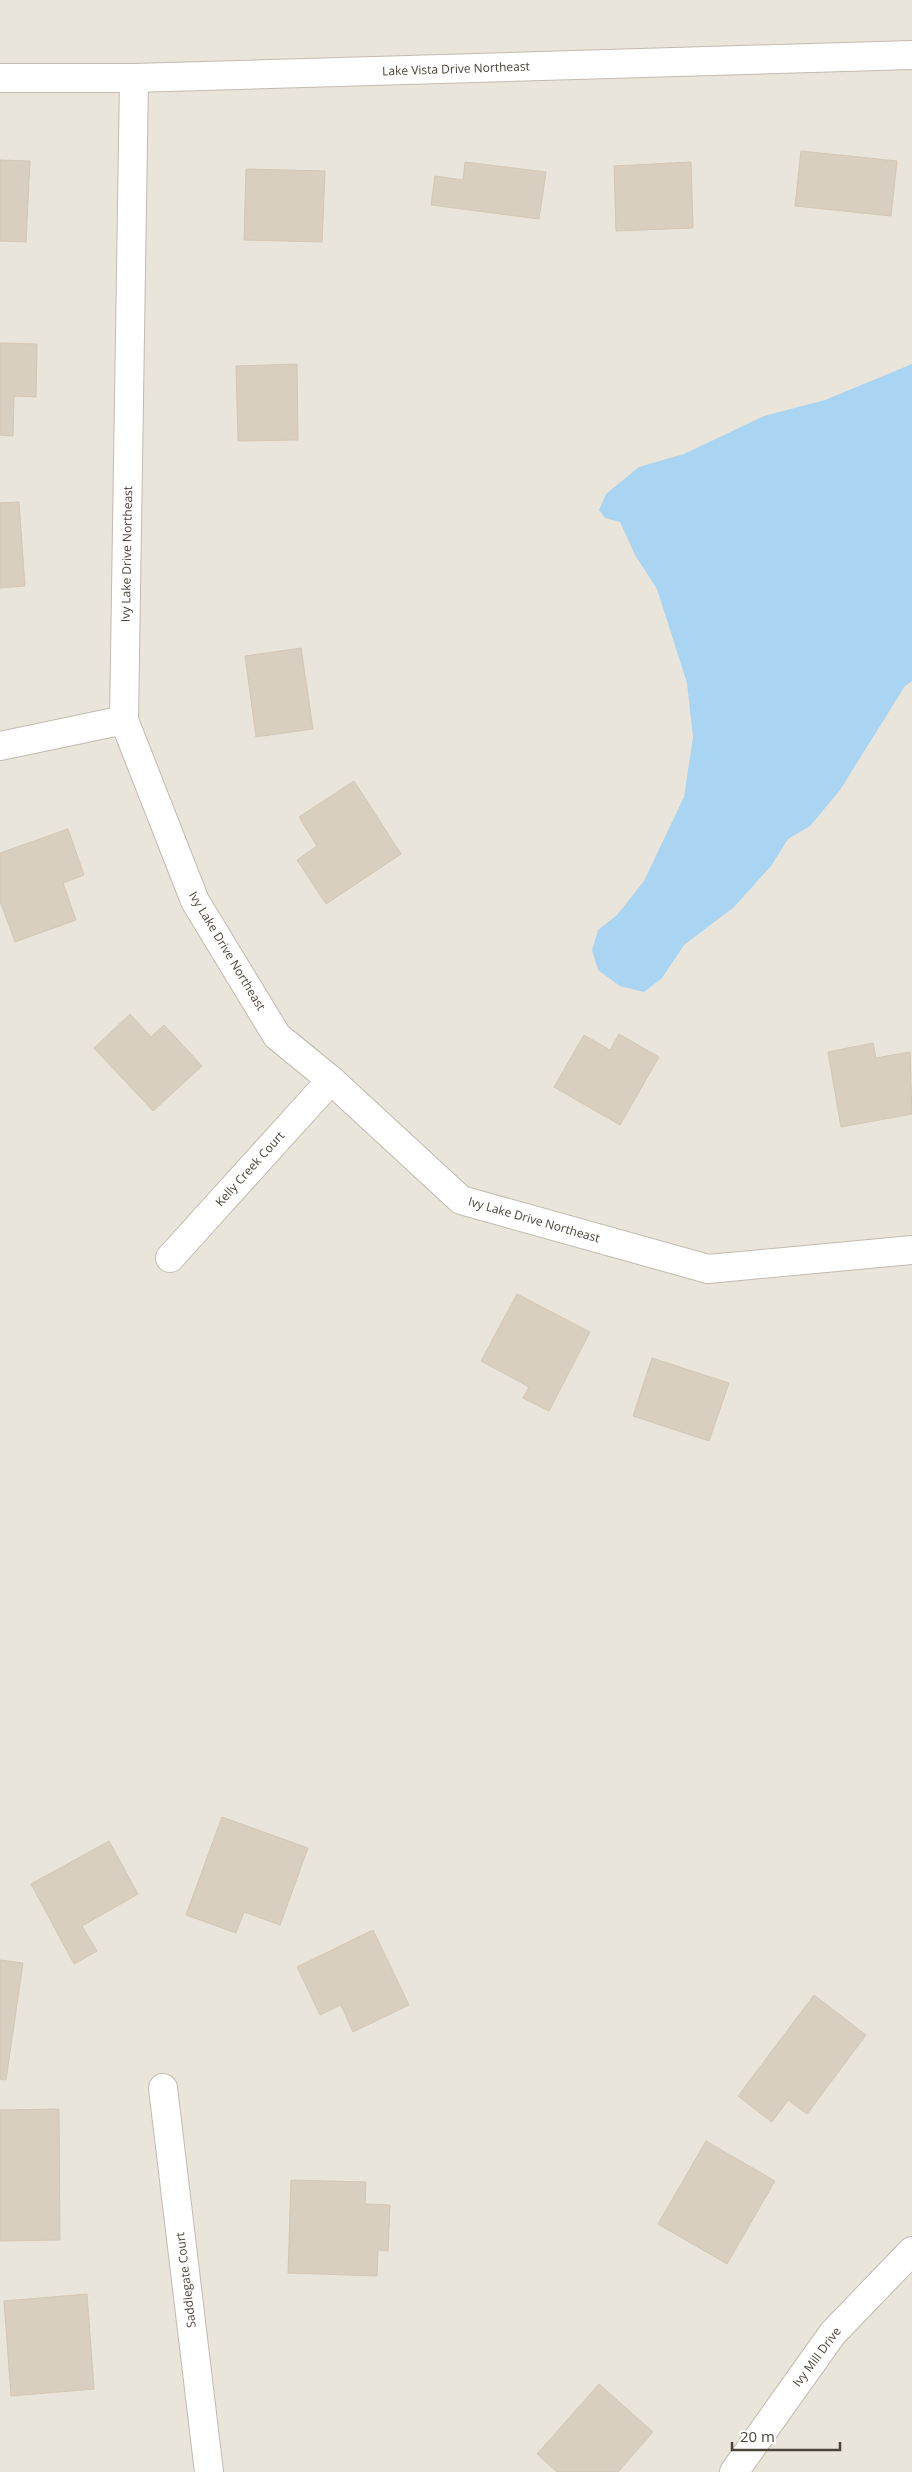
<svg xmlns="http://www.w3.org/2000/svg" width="912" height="2472" font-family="'Open Sans',sans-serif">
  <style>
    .residential { fill: #eae5da }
    .water { fill: #a9d4f2 }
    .building { fill: #d8cfc1; stroke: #d3c7b4 }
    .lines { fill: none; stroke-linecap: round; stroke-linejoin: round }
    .street-casing { stroke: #c2bbae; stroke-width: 30 }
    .street { stroke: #fff; stroke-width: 28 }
    .labels { text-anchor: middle; stroke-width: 4.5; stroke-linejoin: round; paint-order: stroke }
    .street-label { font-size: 12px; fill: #4b4439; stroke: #fff }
  </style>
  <rect width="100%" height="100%" fill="#f6f3ec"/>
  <!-- residential -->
  <rect class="residential" x="0" y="0" width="912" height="2472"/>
  <!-- water -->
  <path class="water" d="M912 364V681L905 686 840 790 810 826 788 839 771 866 734 907 684 945 662 978 644 992 620 986 598 970 592 950 598 930 617 915 644 881 684 797 693 737 687 683 657 589 635 555 620 522 605 518 599 510 606 494 639 467 684 454 764 416 825 400Z"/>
  <!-- building -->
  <g class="building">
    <path d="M801 151 897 161 891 216 795 206Z"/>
    <path d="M0 160 30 161 26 242 0 241Z"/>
    <path d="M465 162 546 172 539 219 431 205 435 176 463 180Z"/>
    <path d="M691 162 693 228 616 231 614 166Z"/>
    <path d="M246 169 325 171 322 242 244 240Z"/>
    <path d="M0 343 37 344 36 397 14 396 13 436 0 435Z"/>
    <path d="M297 364 298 440 238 441 236 366Z"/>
    <path d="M19 502 25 586 0 588V503Z"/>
    <path d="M301 648 313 729 256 737 245 656Z"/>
    <path d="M354 781 401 854 326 904 297 860 317 846 299 817Z"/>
    <path d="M68 829 84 875 63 883 76 920 15 942 0 901V853Z"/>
    <path d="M130 1014 151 1037 164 1025 202 1066 153 1111 94 1048Z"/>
    <path d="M619 1034 659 1057 620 1125 554 1087 584 1035 610 1050Z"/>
    <path d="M873 1043 876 1058 910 1052 912 1114 841 1127 828 1052Z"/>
    <path d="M517 1294 590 1332 549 1411 523 1398 529 1387 481 1361Z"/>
    <path d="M652 1358 729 1383 709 1441 633 1416Z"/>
    <path d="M222 1817 308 1848 280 1925 244 1912 236 1933 186 1915Z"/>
    <path d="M109 1841 138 1894 82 1926 97 1951 74 1964 31 1884Z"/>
    <path d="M373 1930 409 2005 353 2032 341 2005 320 2015 297 1967Z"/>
    <path d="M0 1960 23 1963 6 2080 0 2079Z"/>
    <path d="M814 1995 866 2035 807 2114 788 2100 772 2122 738 2096Z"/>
    <path d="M59 2109 60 2240 0 2241V2110Z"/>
    <path d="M706 2141 775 2181 727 2264 658 2224Z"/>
    <path d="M291 2180 366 2182 365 2204 390 2205 388 2251 378 2250 377 2276 288 2273Z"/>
    <path d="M87 2294 94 2389 11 2396 4 2301Z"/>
    <path d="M599 2384 653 2432 618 2472H557L537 2454Z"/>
  </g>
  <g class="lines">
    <!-- street casing -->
    <g class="street-casing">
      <g id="street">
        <path d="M0 78H134L912 55"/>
        <path d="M134 78 124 720 195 901 277 1036 331 1080 461 1200 708 1269 912 1250"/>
        <path d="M0 746 124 720"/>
        <path d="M170 1258 331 1080"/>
        <path d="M163 2088 209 2472"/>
        <path d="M734 2472 833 2333 912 2251"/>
      </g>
    </g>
    <!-- street -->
    <use href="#street" class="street"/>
  </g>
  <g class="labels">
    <!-- street labels -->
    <g class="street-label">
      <text transform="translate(456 69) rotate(-2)" y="4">Lake Vista Drive Northeast</text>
      <text transform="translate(127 554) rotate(-89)" y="4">Ivy Lake Drive Northeast</text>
      <text transform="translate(227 951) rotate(59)" y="4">Ivy Lake Drive Northeast</text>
      <text transform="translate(250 1169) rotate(-48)" y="4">Kelly Creek Court</text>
      <text transform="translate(534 1220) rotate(16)" y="4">Ivy Lake Drive Northeast</text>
      <text transform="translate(186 2280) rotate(-97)" y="4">Saddlegate Court</text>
      <text transform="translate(817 2357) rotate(-53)" y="4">Ivy Mill Drive</text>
    </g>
  </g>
  <!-- scale -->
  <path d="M732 2442v8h108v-8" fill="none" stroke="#4b4439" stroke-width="2.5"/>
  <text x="740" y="2442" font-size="15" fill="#4b4439" stroke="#ffffff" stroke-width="4" paint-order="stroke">20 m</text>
</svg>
